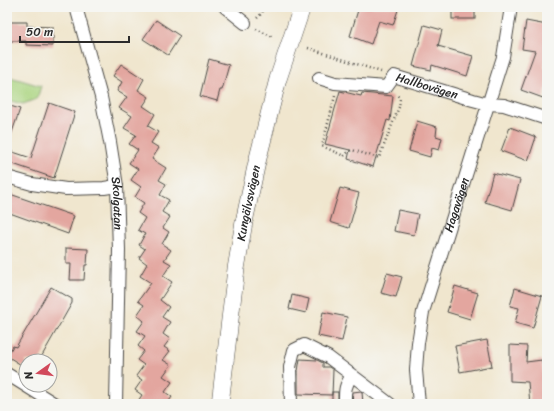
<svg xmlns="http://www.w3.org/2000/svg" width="554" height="411" font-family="Sriracha,sans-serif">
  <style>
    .green { fill: #aad480; stroke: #6a8056 }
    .building { fill: #e3a69f }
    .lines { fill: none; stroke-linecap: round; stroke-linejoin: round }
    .street-casing { stroke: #494743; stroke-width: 14 }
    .secondary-casing { stroke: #494743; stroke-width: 18 }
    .path { stroke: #494743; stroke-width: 2.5; stroke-dasharray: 1 3; stroke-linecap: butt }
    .street { stroke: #fff; stroke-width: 12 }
    .secondary { stroke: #fff; stroke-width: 17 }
    .labels { text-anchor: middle; stroke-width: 4; stroke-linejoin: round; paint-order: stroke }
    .street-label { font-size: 12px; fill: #2b2b2b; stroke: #f6f6f2 }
  </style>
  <rect width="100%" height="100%" fill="#f6f6f2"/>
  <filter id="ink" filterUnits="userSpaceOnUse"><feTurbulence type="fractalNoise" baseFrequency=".025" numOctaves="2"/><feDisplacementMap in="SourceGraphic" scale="8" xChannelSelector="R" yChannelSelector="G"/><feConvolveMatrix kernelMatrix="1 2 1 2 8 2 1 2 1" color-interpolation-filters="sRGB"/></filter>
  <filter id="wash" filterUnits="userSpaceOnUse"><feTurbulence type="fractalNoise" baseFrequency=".012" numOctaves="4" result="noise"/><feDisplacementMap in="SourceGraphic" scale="16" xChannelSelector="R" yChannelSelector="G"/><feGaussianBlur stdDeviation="0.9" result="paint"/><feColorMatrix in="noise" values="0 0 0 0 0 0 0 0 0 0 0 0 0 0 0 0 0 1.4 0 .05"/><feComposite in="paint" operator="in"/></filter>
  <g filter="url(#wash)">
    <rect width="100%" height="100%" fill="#f0e6ce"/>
    <!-- green -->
    <path class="green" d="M7 76 41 86 37 99 23 104 7 100Z"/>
    <g id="blocks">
      <!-- building -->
      <g class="building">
        <path d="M359 7H399L393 25 379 21 371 44 350 36Z"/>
        <rect x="452" y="7" width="23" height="12"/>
        <path d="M156 20 180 36 168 55 143 39Z"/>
        <path d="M526 21 547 25V53L544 68 547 69V88L543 98 521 90 535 51 522 49Z"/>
        <path d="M7 22H27V26L53 27V46L26 45V41H7Z"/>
        <path d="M424 25 442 30 438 46 473 56 467 76 432 65 431 70 413 66Z"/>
        <path d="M209 59 229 65 222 90H220L217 101 200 96Z"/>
        <path d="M121 64 144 79 138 90 149 97 143 106 155 114 148 126 158 132 151 143 159 148 152 159 166 168 159 180 166 184 160 195 169 200 162 212 170 217 163 228 169 232 162 244 171 250 164 260 171 264 163 276 172 282 160 300 169 307 162 317 170 322 163 334 170 339 164 347 170 351 163 360 171 365 163 376 172 382 165 392 172 397 167 404H136L142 395 135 390 142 380 136 376 144 365 137 360 144 351 138 346 145 336 137 331 144 321 137 315 144 305 138 301 151 283 140 276 147 264 139 258 145 249 139 245 145 234 138 230 145 218 138 213 144 203 135 197 141 187 131 180 138 169 129 163 138 150 129 144 136 135 124 128 132 116 119 108 127 97 117 91 122 82 113 76Z"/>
        <path d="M340 91 361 96 362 93 393 96 390 121 387 120 373 167 348 159 350 150 325 144Z"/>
        <path d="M49 103 75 112 54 178 7 162V150L31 158Z"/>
        <path d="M7 105 20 109 9 141H7Z"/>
        <path d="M417 121 437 127 436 136 442 138 439 150 432 148 430 157 409 151Z"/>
        <path d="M510 127 536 137 528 161 501 151Z"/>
        <path d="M493 173 520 180 512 210 485 202Z"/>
        <path d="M340 188 359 193 349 228 330 222Z"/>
        <path d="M7 193 74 216 68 234 7 212Z"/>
        <path d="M398 210 418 214 414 235 394 231Z"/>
        <path d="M66 248 88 249 87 265H85L84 280H70L71 264H66Z"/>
        <path d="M387 273 402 277 396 297 381 293Z"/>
        <path d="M455 286 478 293 470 319 447 312Z"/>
        <path d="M51 287 72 299V303L39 361H26V368L7 356 13 346 16 347Z"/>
        <path d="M515 288 542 296 533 328 515 323 519 308 510 306Z"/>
        <path d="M292 295 309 299 306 313 289 309Z"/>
        <path d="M323 312 347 317 342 341 318 336Z"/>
        <path d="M487 340 492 366 460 372 455 346Z"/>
        <path d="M510 345 527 346 526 362 542 360 546 404H530L528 382 510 381Z"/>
        <path d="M300 359 317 360 323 363V367H329L333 370 332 395 298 394V371Z"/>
        <path d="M361 391 362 392 363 404H352L353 392Z"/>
        <rect x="332" y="392" width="6" height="12"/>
      </g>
    </g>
  </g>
  <g filter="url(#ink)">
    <use href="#blocks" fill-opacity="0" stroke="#494743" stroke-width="1"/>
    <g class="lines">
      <!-- street casing -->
      <g class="street-casing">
        <g id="street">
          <path id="s1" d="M76 7 101 97 110 142 117 186 119 250 116 404"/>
          <path d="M225 7 245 23"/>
          <path id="s2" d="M319 78 335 83 386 87 394 76 473 100 488 104 504 105 547 119"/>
          <path d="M7 177 32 184 66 189 104 188 117 186"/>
          <path d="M7 374 55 404"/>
          <path d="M291 404 290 367 294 350 304 345 328 357 390 404"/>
          <path d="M345 404C345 392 344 386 352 376"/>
          <path id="s3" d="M419 404 416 370 418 343 423 312 503 57 511 7"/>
        </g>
      </g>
      <!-- secondary casing -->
      <g class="secondary-casing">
        <g id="secondary">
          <path id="s4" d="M220 404 236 269 244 222 257 162 278 79 302 7"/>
        </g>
      </g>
      <!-- path -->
      <g class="path">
        <path d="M257 18 262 13 264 7"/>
        <path d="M256 29 273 37"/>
        <path d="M308 48 381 72"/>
        <path d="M335 96 322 146 344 156 349 151 352 150 379 158 399 107 400 99 397 94"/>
      </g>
      <!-- street -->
      <use href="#street" class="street"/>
      <!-- secondary -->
      <use href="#secondary" class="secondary"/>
    </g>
  </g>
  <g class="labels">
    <!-- street labels -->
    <g class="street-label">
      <text dy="4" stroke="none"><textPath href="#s2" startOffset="116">Hallbovägen</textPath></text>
      <text dy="4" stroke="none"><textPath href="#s1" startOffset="201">Skolgatan</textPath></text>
      <text dy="4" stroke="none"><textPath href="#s4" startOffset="203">Kungälvsvägen</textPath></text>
      <text dy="4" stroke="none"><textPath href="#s3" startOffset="205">Hagavägen</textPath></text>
    </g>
  </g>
  <!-- margin -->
  <rect width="554" height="411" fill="none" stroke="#f6f6f2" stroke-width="24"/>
  <!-- north arrow -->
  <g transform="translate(38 373) rotate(256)"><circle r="19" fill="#f6f6f2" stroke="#a5a5a2"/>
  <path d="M0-3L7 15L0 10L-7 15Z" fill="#d1495b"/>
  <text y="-6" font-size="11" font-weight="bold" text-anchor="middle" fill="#2b2b2b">N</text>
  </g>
  <!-- scale -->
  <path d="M20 36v6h109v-6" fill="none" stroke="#2b2b2b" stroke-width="2"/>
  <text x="26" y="36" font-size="12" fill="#2b2b2b" stroke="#f6f6f2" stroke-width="3" paint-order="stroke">50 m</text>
</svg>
